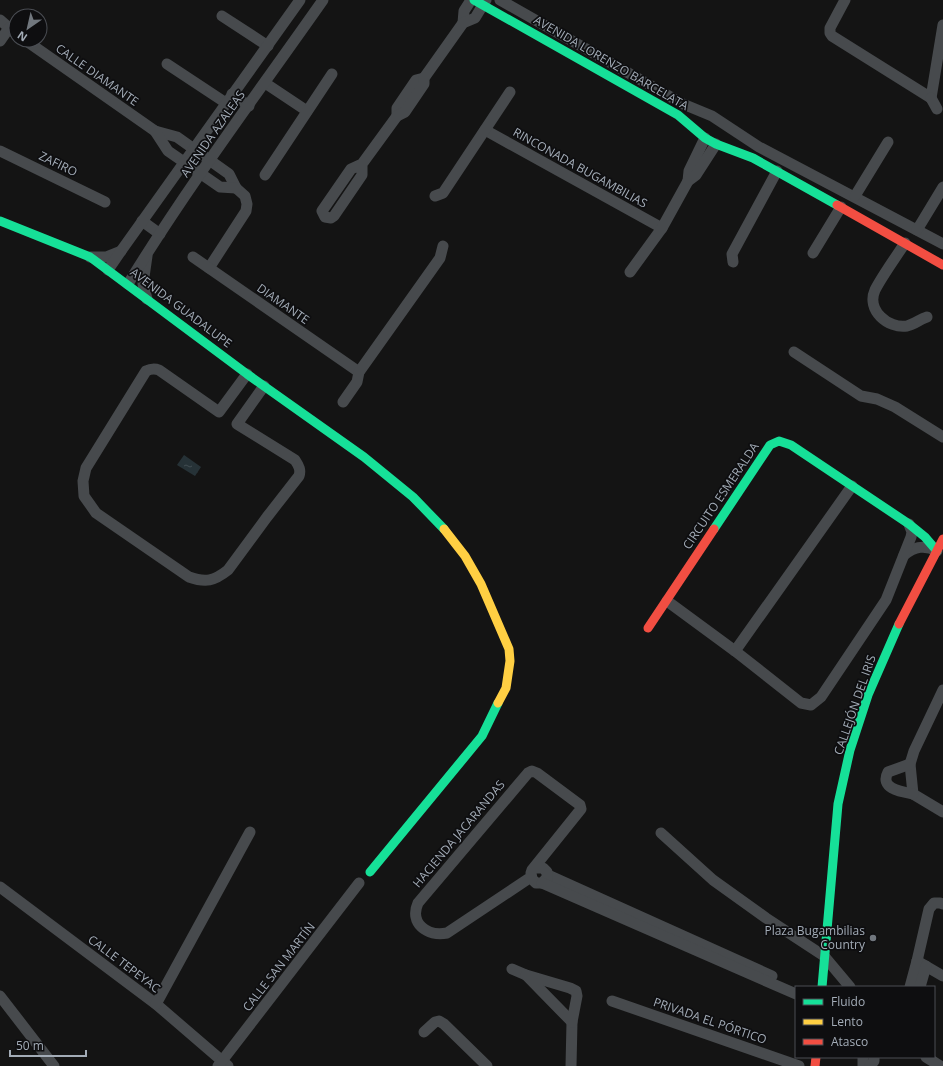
<svg xmlns="http://www.w3.org/2000/svg" width="943" height="1066" font-family="'Open Sans',sans-serif">
  <style>
    .water { fill: url(#water-ripples) }
    .lines { fill: none; stroke-linecap: round; stroke-linejoin: round }
    .street { stroke: #474a4d; stroke-width: 11 }
    .fast { stroke: #16e098; stroke-width: 9 }
    .slow { stroke: #ffcf43; stroke-width: 9 }
    .jam { stroke: #f24e42; stroke-width: 9 }
    .poi-dot { fill: #71777e; stroke: #0e0e10; stroke-width: 1.5 }
    .labels { text-anchor: middle; stroke-width: 3.5; stroke-linejoin: round; paint-order: stroke }
    .street-label { font-size: 12px; fill: #a3acb7; stroke: #0e0e10 }
    .poi-label { font-size: 12px; fill: #a3acb7; stroke: #0e0e10; text-anchor: end }
  </style>
  <defs>
    <pattern id="water-ripples" width="26" height="14" patternUnits="userSpaceOnUse"><rect width="26" height="14" fill="#263237"/><path d="M2 4q2-2 4 0t4 0M15 11q2-2 4 0t4 0" fill="none" stroke="#424d52"/></pattern>
  </defs>
  <rect width="100%" height="100%" fill="#141414"/>
  <!-- water -->
  <path class="water" d="M184 455 201 467 195 476 177 465Z"/>
  <g class="lines">
    <!-- street -->
    <g class="street">
      <path d="M500 0 683 104 712 116 759 147 943 244"/>
      <path d="M845 0 830 28V33L832 36 931 98 943 25"/>
      <path d="M222 16 268 46"/>
      <path d="M0 20 16 34"/>
      <path d="M463 23 464 11 471 0"/>
      <path d="M25 40 155 131 177 137 229 174 236 188 245 196 247 204 246 211 209 268"/>
      <path d="M0 41 9 28"/>
      <path d="M167 64 226 103"/>
      <path d="M265 83 307 111"/>
      <path d="M232 94 249 106"/>
      <path d="M931 98 937 109"/>
      <path d="M397 116V108L416 80 424 78"/>
      <path d="M485 130 662 228"/>
      <path d="M155 131 168 151 220 187 236 188"/>
      <path d="M0 151 105 202"/>
      <path d="M362 164V175L334 216 331 218 325 217 322 211 351 169 362 164 397 116 405 112 424 84V78L463 23 475 18 486 0"/>
      <path d="M265 175 332 74"/>
      <path d="M688 181 689 171 705 138"/>
      <path d="M435 196 443 193 510 92"/>
      <path d="M855 196 888 142"/>
      <path d="M142 221 160 234"/>
      <path d="M917 230 943 187"/>
      <path d="M905 243C896 257 882 276 875 290 866 310 888 329 907 326 914 324 921 319 927 317"/>
      <path d="M813 253 841 207"/>
      <path d="M147 256 143 284 147 299"/>
      <path d="M90 257H106L121 251"/>
      <path d="M193 257 359 372"/>
      <path d="M733 262 732 254 777 171"/>
      <path d="M108 270 121 251 300 0"/>
      <path d="M630 272 662 228 688 181 696 175 716 144"/>
      <path d="M128 284C188 186 257 94 323 0"/>
      <path d="M794 352 861 396 877 399 895 407 943 437"/>
      <path d="M247 374 219 412 159 370C154 368 150 369 146 371L86 468 83 481 84 496 96 513 189 577C206 583 214 581 228 570L267 517 299 476C301 470 299 466 295 460L237 424 264 386"/>
      <path d="M343 402 357 382 359 372 440 258 443 246"/>
      <path d="M904 555C915 546 925 545 937 551"/>
      <path d="M667 601 735 651 801 703 811 705 821 697 886 600 911 537 912 532 909 524"/>
      <path d="M735 651 852 486"/>
      <path d="M943 690 914 751 910 764 913 794 943 812"/>
      <path d="M910 764 888 772C879 789 902 792 913 794"/>
      <path d="M661 833 713 880 766 918 824 956 850 987"/>
      <path d="M548 875 772 976"/>
      <path d="M531 877 447 933C427 937 409 923 418 903L528 773 532 771 537 773 580 805 581 809 532 870 531 873 532 879 536 883H542L547 878V872L543 868H535"/>
      <path d="M542 883 796 994"/>
      <path d="M0 887 156 1004 228 1066"/>
      <path d="M917 961 943 976"/>
      <path d="M512 969 526 975 570 988 576 991 577 996 572 1022 571 1066"/>
      <path d="M526 975 572 1022"/>
      <path d="M910 987 917 961 929 909 934 903H940L943 904"/>
      <path d="M920 987 926 966"/>
      <path d="M0 996 54 1066"/>
      <path d="M612 1001 799 1066"/>
      <path d="M156 1004 250 832"/>
      <path d="M424 1032 435 1022 439 1021 444 1024 487 1066"/>
      <path d="M863 1057V1066"/>
      <path d="M926 1057 940 1066"/>
      <path d="M218 1066 359 883"/>
      <path d="M870 1066 874 1061V1057"/>
    </g>
    <!-- fast -->
    <g class="fast">
      <path d="M474 0 678 115 705 138 716 144 753 158 837 205"/>
      <path d="M0 221 90 257 247 374 364 457 413 497 444 529"/>
      <path d="M714 529 770 445 779 441 791 445 909 524 925 537 937 551"/>
      <path d="M370 872 482 736 498 703"/>
      <path d="M822 987 838 804 850 750 868 695 899 624"/>
    </g>
    <!-- slow -->
    <path class="slow" d="M444 529 465 556 481 584 509 649 510 661 506 688 498 703"/>
    <!-- jam -->
    <g class="jam">
      <path d="M837 205 943 265"/>
      <path d="M899 624 943 539"/>
      <path d="M648 628 714 529"/>
      <path d="M815 1066 816 1057"/>
    </g>
  </g>
  <!-- markers -->
  <circle class="poi-dot" cx="873" cy="938" r="4"/>
  <g class="labels">
    <!-- street labels -->
    <g class="street-label">
      <text transform="translate(611 63) rotate(30)" y="4">AVENIDA LORENZO BARCELATA</text>
      <text transform="translate(97 75) rotate(35)" y="4">CALLE DIAMANTE</text>
      <text transform="translate(213 134) rotate(-55)" y="4">AVENIDA AZALEAS</text>
      <text transform="translate(58 164) rotate(26)" y="4">ZAFIRO</text>
      <text transform="translate(580 168) rotate(29)" y="4">RINCONADA BUGAMBILIAS</text>
      <text transform="translate(283 304) rotate(35)" y="4">DIAMANTE</text>
      <text transform="translate(181 308) rotate(37)" y="4">AVENIDA GUADALUPE</text>
      <text transform="translate(721 496) rotate(-56)" y="4">CIRCUITO ESMERALDA</text>
      <text transform="translate(855 705) rotate(-71)" y="4">CALLEJÓN DEL IRIS</text>
      <text transform="translate(459 834) rotate(-50)" y="4">HACIENDA JACARANDAS</text>
      <text transform="translate(124 964) rotate(37)" y="4">CALLE TEPEYAC</text>
      <text transform="translate(279 967) rotate(-52)" y="4">CALLE SAN MARTÍN</text>
      <text transform="translate(710 1021) rotate(19)" y="4">PRIVADA EL PÓRTICO</text>
    </g>
    <!-- poi labels -->
    <g class="poi-label">
      <text x="865" y="935">Plaza Bugambilias<tspan x="865" dy="14">Country</tspan></text>
    </g>
  </g>
  <!-- legend -->
  <rect x="795" y="986" width="140" height="72" fill="#0e0e10" stroke="#4a4d53"/>
  <rect x="803" y="999" width="20" height="6" fill="#16e098" stroke="#4a4d53"/>
  <text x="831" y="1006" font-size="12" fill="#a3acb7">Fluido</text>
  <rect x="803" y="1019" width="20" height="6" fill="#ffcf43" stroke="#4a4d53"/>
  <text x="831" y="1026" font-size="12" fill="#a3acb7">Lento</text>
  <rect x="803" y="1039" width="20" height="6" fill="#f24e42" stroke="#4a4d53"/>
  <text x="831" y="1046" font-size="12" fill="#a3acb7">Atasco</text>
  <!-- north arrow -->
  <g transform="translate(28 28) rotate(214)"><circle r="19" fill="#0e0e10" stroke="#4a4d53"/>
  <path d="M0-3L7 15L0 10L-7 15Z" fill="#71777e"/>
  <text y="-6" font-size="11" font-weight="bold" text-anchor="middle" fill="#a3acb7">N</text>
  </g>
  <!-- scale -->
  <path d="M10 1050v6h76v-6" fill="none" stroke="#a3acb7" stroke-width="2"/>
  <text x="16" y="1050" font-size="12" fill="#a3acb7" stroke="#0e0e10" stroke-width="3" paint-order="stroke">50 m</text>
</svg>
